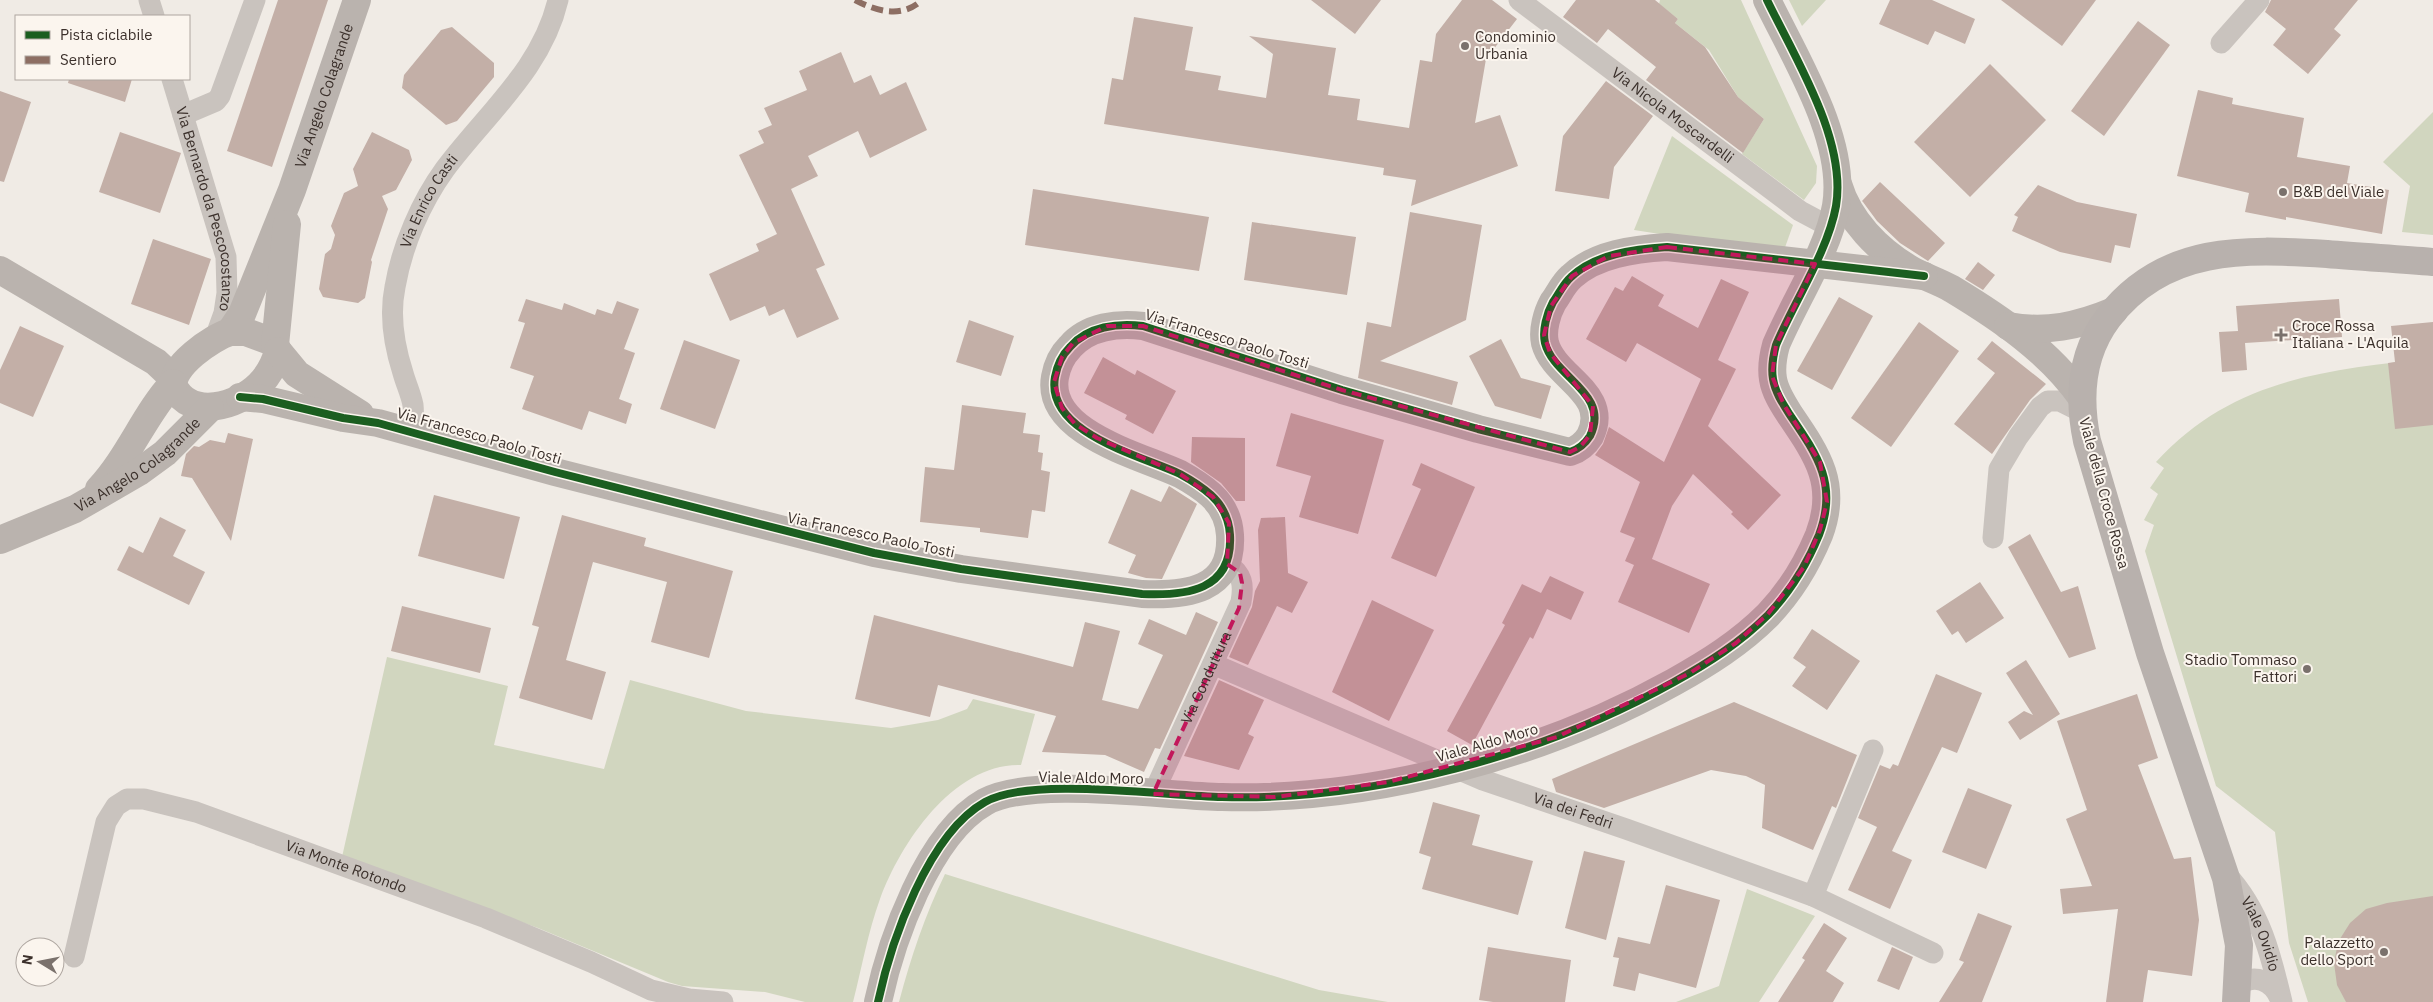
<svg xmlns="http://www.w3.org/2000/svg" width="2433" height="1002" font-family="'IBM Plex Sans',sans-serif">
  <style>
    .green { fill: #d1d6bf }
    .building { fill: #c3afa7 }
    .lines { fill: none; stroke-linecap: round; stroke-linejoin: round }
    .street { stroke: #c9c3be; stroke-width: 21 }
    .secondary { stroke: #bab3ae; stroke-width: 28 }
    .primary { stroke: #b8b1ad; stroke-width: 28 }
    .quiet { stroke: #8d6e63; stroke-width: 6; stroke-dasharray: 12 6; stroke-linecap: butt }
    .cycleway-casing { stroke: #fbf5ee; stroke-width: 11 }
    .cycleway { stroke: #1b5e20; stroke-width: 8 }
    .marked { fill: #c2185b; fill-opacity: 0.2; stroke: #c2185b; stroke-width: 4; stroke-dasharray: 10 6; stroke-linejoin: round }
    .poi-dot { fill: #7a716c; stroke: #fbf5ee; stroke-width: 2 }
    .labels { text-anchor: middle; stroke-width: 4; stroke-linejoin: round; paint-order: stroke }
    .poi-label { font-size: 15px; fill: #3b302b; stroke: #fbf5ee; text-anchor: start }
    .street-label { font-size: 15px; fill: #3b302b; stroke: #fbf5ee }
  </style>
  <rect width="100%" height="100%" fill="#f0ebe5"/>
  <!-- green -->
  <g class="green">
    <path d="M1660 0H1741L1817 166 1816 183 1804 200 1742 154 1764 119 1738 97 1709 50 1675 23 1678 19 1659 4Z"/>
    <path d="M1789 0H1826L1802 26Z"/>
    <path d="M2433 112V235L2402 232 2410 186 2383 162Z"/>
    <path d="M1672 136 1793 225 1783 253 1634 230Z"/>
    <path d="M2433 358V1002H2308L2289 943 2275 832 2216 786 2145 551 2154 525 2144 520 2158 494 2150 488 2164 468 2156 462C2233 378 2327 370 2433 358Z"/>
    <path d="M387 657 508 686 494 745 604 769 630 680 746 711 891 728 938 720 967 709 973 699 1035 714 1021 765C954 763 901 842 880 899 868 932 862 967 853 1002H805L765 992 682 986 668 982 538 928 342 857Z"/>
    <path d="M945 874 1319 990 1388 1002H899C911 957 925 915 945 874Z"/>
    <path d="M1747 889 1815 916 1759 1002H1676L1719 986Z"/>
  </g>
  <!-- building -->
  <g class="building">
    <path d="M278 0H328L272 167 227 151Z"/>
    <path d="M1311 0H1381L1355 34Z"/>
    <path d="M1462 0H1492L1517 19 1486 59 1475 123 1500 115 1518 166 1411 206 1416 180 1383 175 1384 168 1104 124 1112 78 1123 80 1134 17 1193 27 1185 70 1221 76 1218 90 1266 98 1273 54 1249 36 1336 48 1328 95 1360 99 1357 120 1409 128 1420 60 1432 62 1436 34Z"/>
    <path d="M1576 0H1655L1678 19 1675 23 1705 47 1738 97 1764 119 1743 153 1646 80 1656 67 1608 29 1597 43 1563 17Z"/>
    <path d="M1890 0H1932L1975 19 1965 44 1935 31 1928 45 1879 24Z"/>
    <path d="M2001 0H2096L2062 46Z"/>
    <path d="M2271 0H2358L2334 29 2341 35 2308 74 2273 45 2286 29 2265 12Z"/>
    <path d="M2138 21 2170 45 2104 136 2071 111Z"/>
    <path d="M452 27 494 63V77L457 121 446 125 402 88 404 75 441 30Z"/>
    <path d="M841 52 854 83 871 75 880 95 906 82 927 130 870 158 858 131 808 156 818 176 791 189 825 265 816 269 839 319 797 338 784 309 769 316 765 306 730 321 709 274 759 251 756 244 777 234 739 155 764 143 758 131 772 125 764 108 807 90 799 71Z"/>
    <path d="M1990 64 2046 120 1970 197 1914 142Z"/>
    <path d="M69 79H132L125 102 68 83Z"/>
    <path d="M1606 81 1653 116 1614 167 1609 199 1555 191 1563 136Z"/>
    <path d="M2198 90 2233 98 2232 104 2304 118 2297 157 2350 166 2347 183 2389 190 2382 234 2286 217V220L2245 212 2249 193 2177 176Z"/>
    <path d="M0 91 31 102 4 182 0 181Z"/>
    <path d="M120 132 181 153 160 213 99 192Z"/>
    <path d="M372 132 409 150 412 160 396 190 382 196 388 209 371 260 372 262 365 298 358 303 323 297 319 289 325 254 331 249 335 235 331 226 344 193 358 186 353 169Z"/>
    <path d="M1880 182 1945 243 1928 261 1900 243 1877 221 1863 202 1862 201Z"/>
    <path d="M2038 185 2077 202 2137 214 2130 248 2115 245 2111 263 2060 252 2012 231 2018 217 2014 215Z"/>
    <path d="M1033 189 1209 217 1199 271 1025 245Z"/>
    <path d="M1410 212 1482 225 1466 320 1380 361 1458 382 1452 405 1358 378 1367 322 1391 327Z"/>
    <path d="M1252 222 1356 237 1347 295 1244 280Z"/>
    <path d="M153 239 211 259 189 325 131 304Z"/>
    <path d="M1978 262 1995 275 1983 290 1965 279Z"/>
    <path d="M1632 276 1664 295 1658 306 1698 328 1721 279 1749 292 1718 360 1736 369 1708 426 1781 495 1748 530 1731 514 1733 512 1693 474 1672 506 1652 559 1710 584 1689 633 1618 602 1634 565 1625 561 1635 538 1620 532 1640 482 1595 455 1603 444 1609 427 1664 462 1701 379 1637 343 1626 362 1586 339 1615 287 1623 291Z"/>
    <path d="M1839 297 1873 316 1832 390 1797 371Z"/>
    <path d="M526 299 562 310 564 303 595 315 597 309 612 314 617 301 639 309 624 349 635 353 619 399 632 404 626 424 589 411 582 430 522 409 534 376 510 368 525 323 518 321Z"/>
    <path d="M2339 299 2342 337 2245 343 2247 370 2222 372 2219 332 2238 331 2236 306Z"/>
    <path d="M969 320 1014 336 1001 376 956 362Z"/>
    <path d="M1919 322 1959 351 1891 447 1851 418Z"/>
    <path d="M2433 322V425L2395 429 2388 363 2395 362 2391 326Z"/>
    <path d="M20 326 64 346 33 417 0 403V370Z"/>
    <path d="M1501 339 1521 378 1551 386 1541 419 1495 406 1469 356Z"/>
    <path d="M684 340 740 360 715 429 660 409Z"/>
    <path d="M1992 341 2046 384 2030 400 1992 454 1954 424 1995 373 1977 359Z"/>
    <path d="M1103 357 1135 375 1137 370 1176 391 1153 434 1125 419 1127 415 1084 393Z"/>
    <path d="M962 405 1026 413 1023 433 1040 435 1038 452 1043 453 1041 470 1050 472 1045 512 1032 510 1028 538 980 532V528L920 522 925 467 954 470Z"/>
    <path d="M1291 413 1384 440 1358 534 1299 517 1311 476 1276 466Z"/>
    <path d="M228 433 253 439 231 541 192 478 181 476 186 454 194 446 199 447 210 440 225 443Z"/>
    <path d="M1192 437 1245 438V501H1236L1221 483 1191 462Z"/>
    <path d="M1421 463 1475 487 1436 577 1391 558 1421 489 1412 485Z"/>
    <path d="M1169 486 1197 504 1162 579 1146 578 1128 573 1136 555 1108 543 1131 489 1161 502Z"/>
    <path d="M434 495 520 517 504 579 418 556Z"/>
    <path d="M562 515 646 538 644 546 733 571 709 658 651 642 667 582 593 562 566 660 606 672 592 720 519 698 539 627 532 625Z"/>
    <path d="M160 517 186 530 173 556 205 572 189 605 117 570 129 546 143 553Z"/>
    <path d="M1285 517 1288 573 1308 582 1292 613 1277 606 1248 665 1229 657 1252 607 1255 591 1260 581 1258 530 1261 518Z"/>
    <path d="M2030 534 2061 592 2078 586 2096 649 2069 658 2008 547Z"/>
    <path d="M1550 576 1584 592 1571 620 1547 609 1533 639 1530 637 1472 745 1447 731 1505 625 1502 623 1522 584 1541 593Z"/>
    <path d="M1980 582 2004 618 1966 643 1958 631 1952 635 1936 611Z"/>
    <path d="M1372 600 1434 630 1389 721 1332 692Z"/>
    <path d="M402 606 491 628 480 673 391 651Z"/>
    <path d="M1196 612 1218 622 1160 749 1155 748 1144 772 1105 755 1042 752 1056 716 938 685 930 717 855 699 874 615 1073 667 1085 622 1120 631 1102 700 1138 709 1163 655 1138 644 1149 619 1186 635Z"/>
    <path d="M1812 629 1860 661 1827 710 1792 686 1806 667 1793 658Z"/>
    <path d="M2026 660 2060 714 2020 740 2008 722 2024 711 2033 715 2006 673Z"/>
    <path d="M1936 674 1982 693 1957 753 1942 747 1892 851 1912 860 1890 909 1848 890 1877 827 1858 818 1880 765 1890 769 1893 764 1898 766Z"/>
    <path d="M1219 680 1264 700 1248 734 1254 737 1239 770 1184 756Z"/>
    <path d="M2137 694 2158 758 2138 765 2174 859 2191 857 2199 920 2192 976 2148 970 2143 1002H2106L2118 909 2063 914 2060 889 2092 886 2066 819 2087 810 2057 721Z"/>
    <path d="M1734 702 1857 755 1836 808 1832 806 1813 850 1762 828 1765 785 1746 776 1711 770 1604 808 1556 792 1552 779Z"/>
    <path d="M1968 788 2012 805 1986 869 1942 852Z"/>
    <path d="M1433 802 1480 815 1472 845 1533 861 1518 915 1422 889 1431 857 1419 853Z"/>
    <path d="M1584 851 1625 861 1606 940 1565 928Z"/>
    <path d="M1666 885 1720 900 1696 988 1639 973 1635 991 1613 986 1619 958 1613 957 1618 937 1650 944Z"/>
    <path d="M2433 896V1002H2346L2337 985 2334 963 2338 942 2350 923 2366 909 2387 903Z"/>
    <path d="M1978 913 2012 926 1982 1002H1939L1964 962 1959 960Z"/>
    <path d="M1824 923 1847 938 1826 971 1844 983 1833 1002H1778L1805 960 1802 958Z"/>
    <path d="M1488 947 1571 960 1565 1002H1493L1479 1000Z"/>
    <path d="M1892 947 1913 957 1899 990 1877 981Z"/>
  </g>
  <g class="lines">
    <!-- street -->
    <g class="street">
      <path d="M149 0 154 16"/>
      <path id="s1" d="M1519 0 1800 211 1830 227"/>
      <path d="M2221 43 2259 0"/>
      <path id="s2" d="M172 79 226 257 227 293 224 313 215 338"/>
      <path d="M183 115 216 101 220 96 255 0"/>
      <path id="s3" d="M413 432C413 423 414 414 413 405 411 394 406 384 403 373 394 345 389 316 395 287 402 246 421 202 445 169 486 114 542 69 558 0"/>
      <path d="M1993 538 1999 469 2018 437 2040 407 2048 401H2060L2082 412"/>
      <path id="s4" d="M1213 664 1483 780 1626 829 1813 896 1933 953"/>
      <path id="s5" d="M1153 794 1241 602C1244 585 1243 574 1227 564"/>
      <path id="s6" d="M2226 874C2260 910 2271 955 2282 1002"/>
      <path d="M1813 896 1873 750"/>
      <path id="s7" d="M74 957 106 822 116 806 127 799H144L196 812 486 918 591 962 651 990 689 999 723 1002"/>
      <path d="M2238 986C2254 972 2273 981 2280 999"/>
    </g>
    <!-- secondary -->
    <g class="secondary">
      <path d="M1838 184C1849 221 1878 250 1910 269 1924 277 1938 281 1952 289 2000 318 2049 351 2082 398"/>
      <path d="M0 270 156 362 174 379"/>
      <path d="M2008 326C2046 333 2078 326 2114 311"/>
      <path id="s8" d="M230 332 242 314 292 190 357 0"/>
      <path d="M230 332H246L273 342 278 351C275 363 268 376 259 385 238 406 191 420 174 387 169 367 213 337 230 332Z"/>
      <path d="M275 345 287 224"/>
      <path d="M278 351 297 374 360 414"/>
      <path d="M240 397 263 399 343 418 378 423 555 472 874 553 961 569 1142 594C1186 596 1233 591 1230 535 1229 519 1223 506 1211 495 1202 487 1191 480 1180 474 1142 456 1045 433 1055 377 1057 366 1062 355 1070 347 1088 326 1118 323 1143 326L1342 390 1478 429 1570 452C1579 449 1585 444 1590 436 1611 393 1554 378 1545 343 1542 330 1547 313 1553 302 1559 294 1563 284 1571 277 1595 254 1635 249 1667 247L1924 276"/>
      <path d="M99 489C129 457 144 415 173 383"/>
      <path id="s9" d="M0 540 75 509 139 472 165 453 210 408"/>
      <path d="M878 1002C891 941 928 834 985 802 1031 776 1165 796 1222 797 1374 801 1541 756 1674 682 1708 663 1740 643 1768 615 1790 592 1807 564 1819 535 1838 485 1818 456 1790 415 1783 404 1775 392 1773 379 1771 367 1773 356 1776 345 1794 302 1828 251 1836 206 1847 140 1795 58 1767 0"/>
    </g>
    <!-- primary -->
    <path class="primary" d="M2236 1002 2239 945 2226 878 2150 653 2087 441C2078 398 2081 354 2108 318 2164 245 2244 249 2327 254 2362 257 2398 259 2433 262"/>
    <!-- quiet -->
    <path class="quiet" d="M855 0C876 11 902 19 922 0"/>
    <!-- cycleway casing -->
    <g class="cycleway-casing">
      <g id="cycleway">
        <path d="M240 397 263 399 343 418 378 423 555 472 874 553 961 569 1142 594C1186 596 1233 591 1230 535 1229 519 1223 506 1211 495 1202 487 1191 480 1180 474 1142 456 1045 433 1055 377 1057 366 1062 355 1070 347 1088 326 1118 323 1143 326L1342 390 1478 429 1570 452C1579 449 1585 444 1590 436 1611 393 1554 378 1545 343 1542 330 1547 313 1553 302 1559 294 1563 284 1571 277 1595 254 1635 249 1667 247L1924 276"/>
        <path d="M878 1002C891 941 928 834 985 802 1031 776 1165 796 1222 797 1374 801 1541 756 1674 682 1708 663 1740 643 1768 615 1790 592 1807 564 1819 535 1838 485 1818 456 1790 415 1783 404 1775 392 1773 379 1771 367 1773 356 1776 345 1794 302 1828 251 1836 206 1847 140 1795 58 1767 0"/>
      </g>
    </g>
    <!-- cycleway -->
    <use href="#cycleway" class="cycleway"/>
  </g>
  <!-- marked area -->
  <path class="marked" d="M1667 247 1815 264 1776 345 1772 376 1784 405 1820 462 1827 502 1820 530 1804 567 1768 614 1736 643 1690 673 1557 737 1388 782 1275 797 1153 794 1239 608 1242 583 1240 573 1227 564 1229 523 1213 497 1180 474 1097 438 1075 424 1062 408 1054 382 1062 357 1073 343 1107 326H1143L1342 390 1570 452 1580 447 1590 435 1593 406 1550 353 1544 335 1551 306 1572 276 1609 256Z"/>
  <!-- markers -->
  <g class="poi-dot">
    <circle cx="1465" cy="46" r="5"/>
    <circle cx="2283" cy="192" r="5"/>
    <path d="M2278.5 327.5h5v5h5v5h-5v5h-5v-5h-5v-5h5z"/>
    <circle cx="2307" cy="669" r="5"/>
    <circle cx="2384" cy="952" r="5"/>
  </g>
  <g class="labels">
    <!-- poi labels -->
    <g class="poi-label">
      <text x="1475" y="42">Condominio<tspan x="1475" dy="17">Urbania</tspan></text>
      <text x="2293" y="197">B&amp;B del Viale</text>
      <text x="2292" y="331">Croce Rossa<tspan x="2292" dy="17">Italiana - L'Aquila</tspan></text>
      <text x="2297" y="665" text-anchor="end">Stadio Tommaso<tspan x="2297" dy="17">Fattori</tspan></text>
      <text x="2374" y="948" text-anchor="end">Palazzetto<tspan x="2374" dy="17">dello Sport</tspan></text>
    </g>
    <!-- street labels -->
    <g class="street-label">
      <text dy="5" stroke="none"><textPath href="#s8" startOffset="255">Via Angelo Colagrande</textPath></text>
      <text dy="5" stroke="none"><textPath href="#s1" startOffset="192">Via Nicola Moscardelli</textPath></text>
      <text dy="5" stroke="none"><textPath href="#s3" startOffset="241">Via Enrico Casti</textPath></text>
      <text dy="5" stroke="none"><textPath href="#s2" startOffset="135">Via Bernardo da Pescocostanzo</textPath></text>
      <text transform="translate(1227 339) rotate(17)" y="5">Via Francesco Paolo Tosti</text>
      <text transform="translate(479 436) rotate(16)" y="5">Via Francesco Paolo Tosti</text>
      <text dy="5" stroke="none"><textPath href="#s9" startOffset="158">Via Angelo Colagrande</textPath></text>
      <text transform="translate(2104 493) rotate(75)" y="5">Viale della Croce Rossa</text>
      <text transform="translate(871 535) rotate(12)" y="5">Via Francesco Paolo Tosti</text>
      <text dy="5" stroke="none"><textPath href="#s5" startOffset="128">Via Conduttura</textPath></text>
      <text transform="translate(1487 743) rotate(-16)" y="5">Viale Aldo Moro</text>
      <text transform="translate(1091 778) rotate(1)" y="5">Viale Aldo Moro</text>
      <text dy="5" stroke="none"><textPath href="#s4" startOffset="389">Via dei Fedri</textPath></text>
      <text dy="5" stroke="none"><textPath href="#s7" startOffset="401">Via Monte Rotondo</textPath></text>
      <text dy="5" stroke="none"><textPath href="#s6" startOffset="70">Viale Ovidio</textPath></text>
    </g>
  </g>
  <!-- legend -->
  <rect x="15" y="15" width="175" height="65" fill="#fbf5ee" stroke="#aea6a0"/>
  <rect x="25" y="31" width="25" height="8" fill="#1b5e20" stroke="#aea6a0"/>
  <text x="60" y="40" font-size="15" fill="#3b302b">Pista ciclabile</text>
  <rect x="25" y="56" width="25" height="8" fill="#8d6e63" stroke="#aea6a0"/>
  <text x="60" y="65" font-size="15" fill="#3b302b">Sentiero</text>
  <!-- north arrow -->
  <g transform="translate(40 962) rotate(280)"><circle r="24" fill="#fbf5ee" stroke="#aea6a0"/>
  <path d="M0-4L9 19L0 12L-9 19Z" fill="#7a716c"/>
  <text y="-8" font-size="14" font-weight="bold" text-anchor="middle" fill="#3b302b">N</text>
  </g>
</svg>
